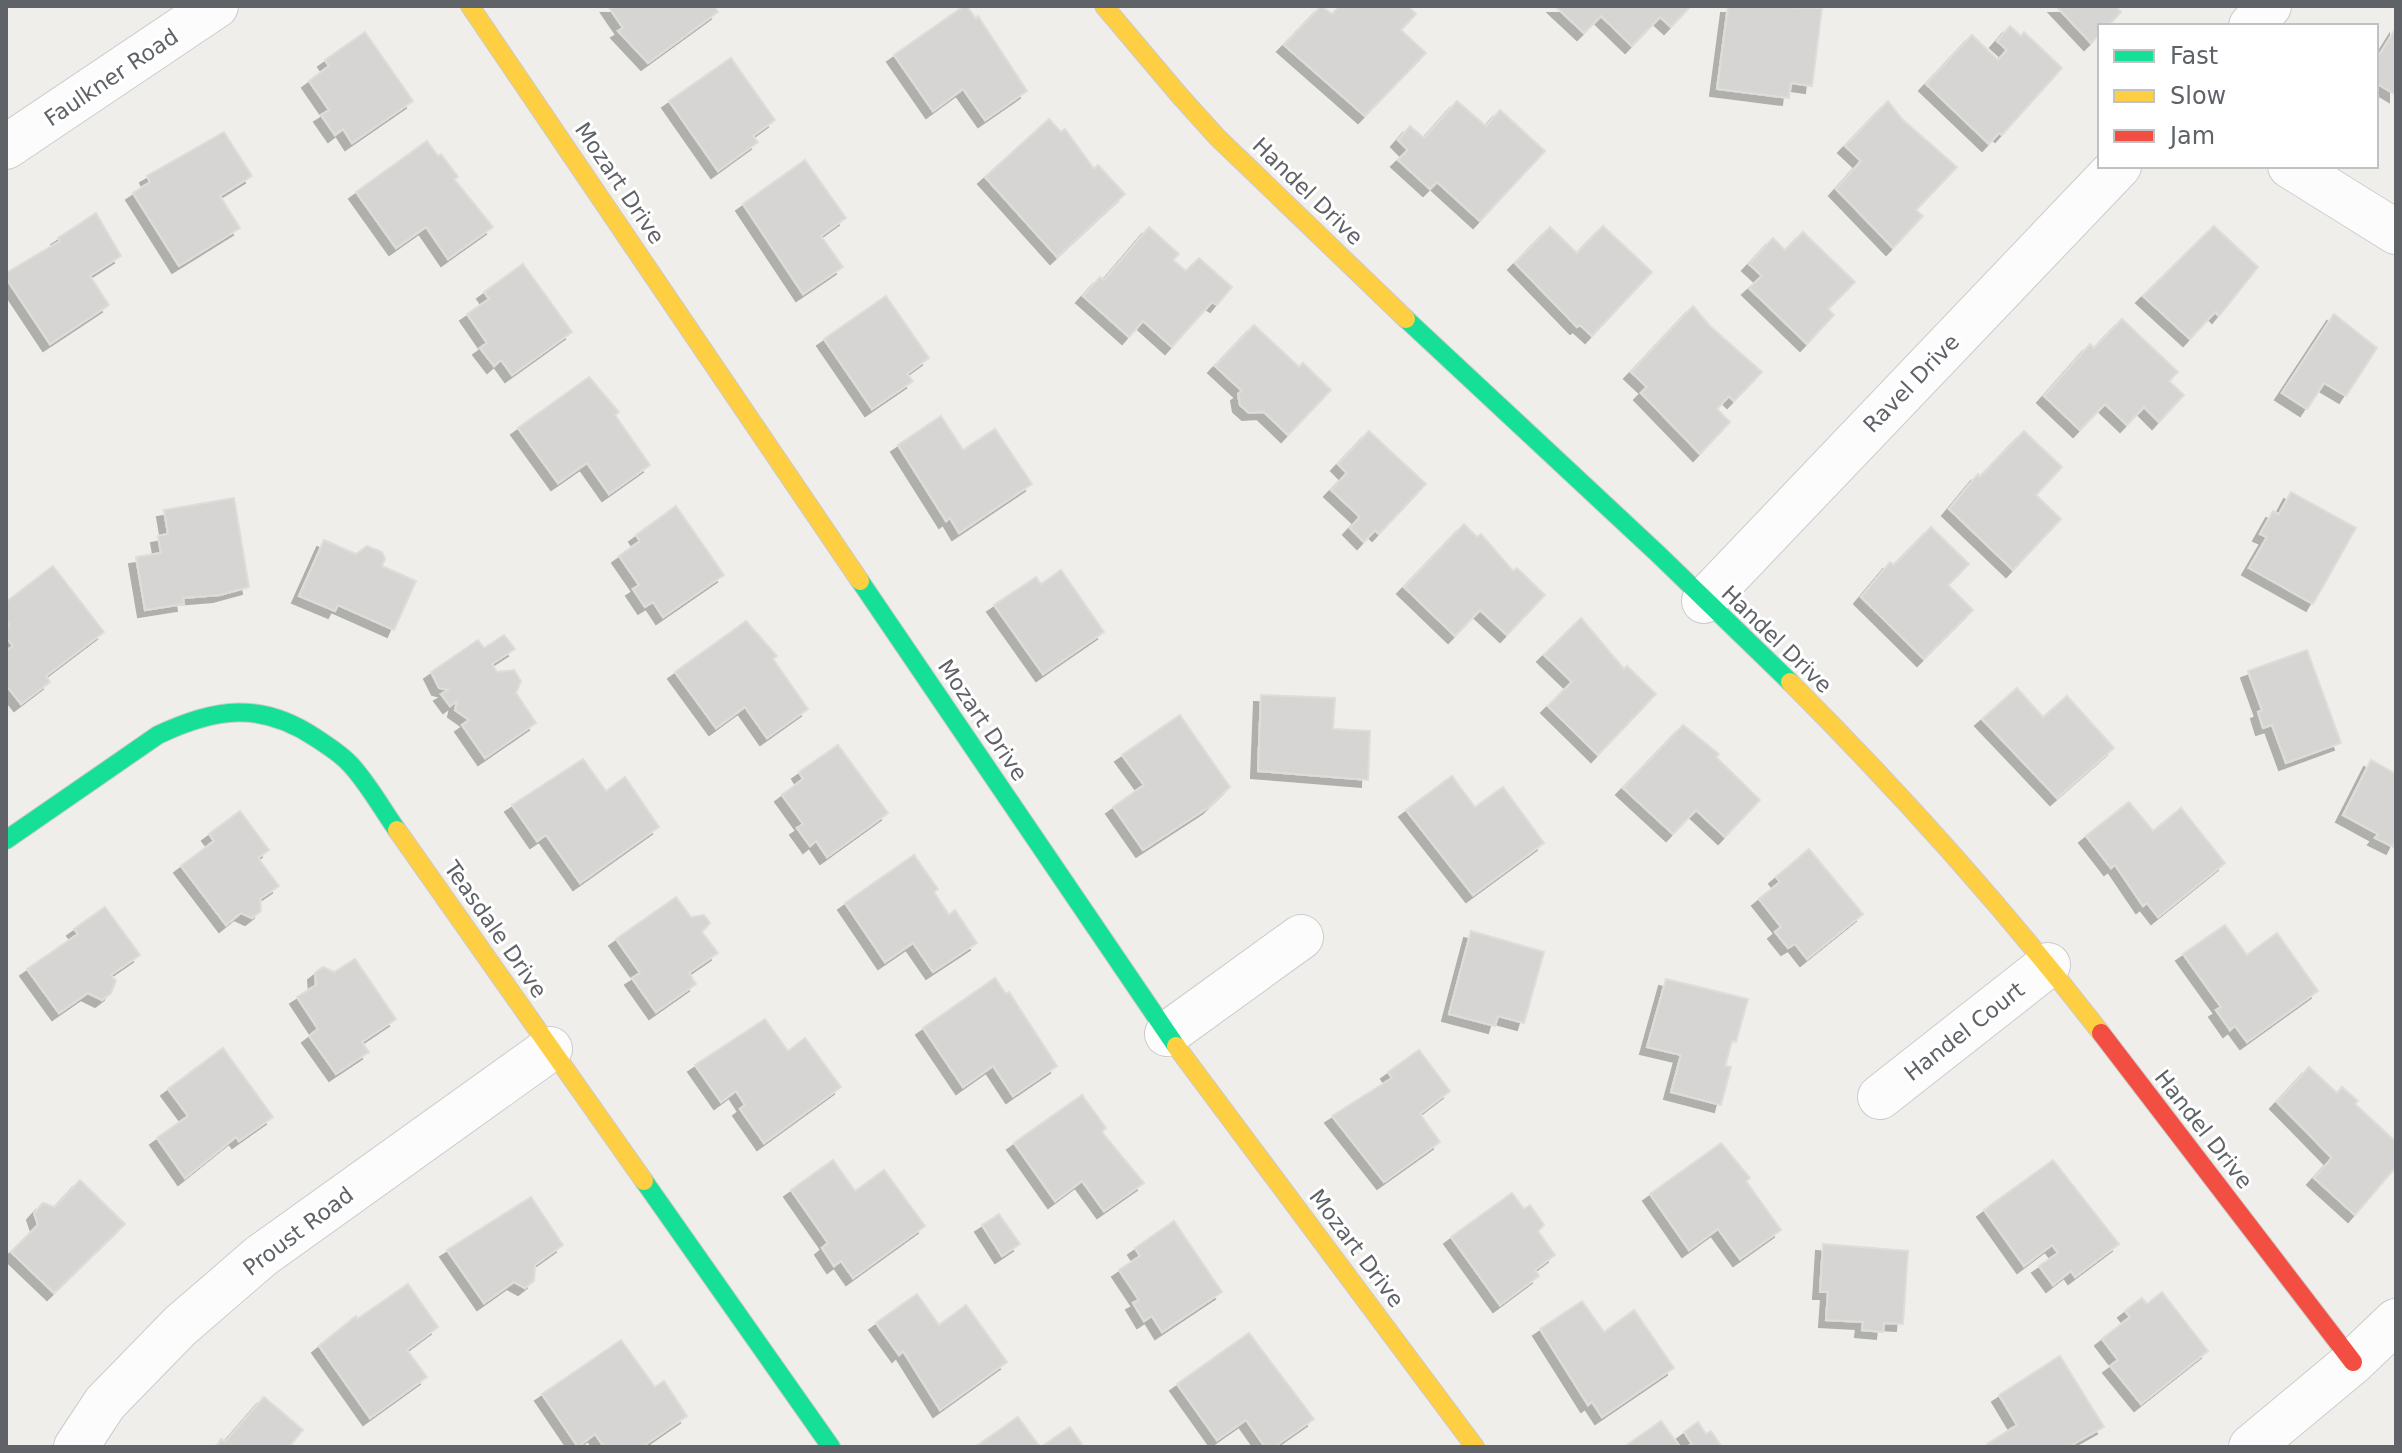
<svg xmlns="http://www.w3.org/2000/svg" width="2402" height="1453" font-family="'DejaVu Sans',sans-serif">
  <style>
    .building { fill: #d6d5d3; stroke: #deddd9; stroke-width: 2; filter: url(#shadow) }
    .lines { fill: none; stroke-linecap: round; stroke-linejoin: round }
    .street-casing { stroke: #cbcccc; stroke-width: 46 }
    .fast-casing { stroke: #cacacb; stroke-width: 20 }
    .slow-casing { stroke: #cacacb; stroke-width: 20 }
    .jam-casing { stroke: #cacacb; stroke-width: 20 }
    .street { stroke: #fdfcfc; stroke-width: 44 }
    .fast { stroke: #16e098; stroke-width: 18 }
    .slow { stroke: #ffcf43; stroke-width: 18 }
    .jam { stroke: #f24e42; stroke-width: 18 }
    .labels { text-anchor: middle; stroke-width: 6; stroke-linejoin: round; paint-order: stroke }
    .street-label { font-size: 22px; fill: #5f6368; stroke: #fff }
  </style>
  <defs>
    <filter id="shadow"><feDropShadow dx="-7" dy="7" stdDeviation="0" flood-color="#0004"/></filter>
  </defs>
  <rect width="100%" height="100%" fill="#efeeea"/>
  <!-- building -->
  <g class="building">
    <path d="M608 6H714L718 12 648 63 618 31 623 28Z"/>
    <path d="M964 6H967L976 19 978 16 1027 91 985 120 963 89 933 111 894 55Z"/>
    <path d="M1321 6 1332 14 1340 6H1408L1416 14 1401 30 1426 53 1365 116 1284 45Z"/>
    <path d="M1555 6H1691L1671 27 1660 17 1632 46 1601 16 1584 33Z"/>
    <path d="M1728 6 1822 8 1812 86 1791 83 1789 98 1717 89Z"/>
    <path d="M2056 6H2115L2121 12 2108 26H2100V34L2091 43Z"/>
    <path d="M2010 26 2021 36 2024 32 2062 68 2002 135 1999 133 1989 144 1926 84 1972 35 1998 60 2007 50 1997 41Z"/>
    <path d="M2396 28V95L2376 83V60Z"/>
    <path d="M365 32 413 101 352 143 343 129 335 135 321 115 329 110 309 81 329 66 325 60Z"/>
    <path d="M731 58 775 120 753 136 758 142 718 171 669 101Z"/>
    <path d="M1457 101 1486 126 1500 110 1545 151 1480 221 1437 182 1430 189 1398 160 1408 150 1398 140 1410 126 1424 138Z"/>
    <path d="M1888 101 1903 120 1957 167 1916 210 1923 216 1893 248 1836 189 1861 161 1845 146Z"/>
    <path d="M1049 119 1061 132 1065 129 1094 169 1098 165 1125 194 1057 257 985 177Z"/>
    <path d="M224 132 252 176 220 196 240 228 179 266 133 193 150 182 147 176Z"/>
    <path d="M427 141 438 156 441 154 458 177 454 179 493 227 448 259 426 227 396 248 356 192Z"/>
    <path d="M805 160 846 218 821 236 843 267 803 294 743 204Z"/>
    <path d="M96 213 121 256 90 276 109 305 50 344 6 278V273L60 241 58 238Z"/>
    <path d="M1603 226 1652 272 1592 336 1580 325 1577 327 1515 263 1550 227 1577 253Z"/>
    <path d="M2214 226 2258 267 2219 316 2215 312 2190 339 2143 296Z"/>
    <path d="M1149 227 1179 254 1173 260 1186 271 1199 258 1232 287 1217 305 1212 302 1172 347 1143 321 1129 337 1083 296 1100 277 1104 280Z"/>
    <path d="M1803 232 1855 282 1828 309 1834 315 1807 344 1749 288 1762 276 1749 264 1773 238 1785 250Z"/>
    <path d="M523 264 572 332 512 375 501 360 494 366 480 348 487 343 467 314 489 299 484 292Z"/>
    <path d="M886 296 929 358 907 374 913 381 872 409 824 339Z"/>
    <path d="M1693 306 1710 326 1762 372 1734 401 1729 396 1717 409 1730 422 1700 454 1641 393 1647 387 1631 372Z"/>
    <path d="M2334 314 2377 348 2346 396 2324 383 2307 409 2282 393Z"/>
    <path d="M2122 319 2178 372 2169 381 2184 395 2159 422 2144 407 2127 425 2105 404 2080 430 2044 396 2090 344 2094 348Z"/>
    <path d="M1254 325 1299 367 1303 363 1331 390 1288 435 1264 412 1249 413 1240 405 1238 394 1242 391 1215 366Z"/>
    <path d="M589 377 619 412 615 415 650 465 609 494 587 463 558 483 518 428Z"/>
    <path d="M941 416 963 450 995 429 1032 484 959 533 950 518 946 521 898 445Z"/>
    <path d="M1369 431 1426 484 1379 534 1375 530 1364 542 1350 528 1360 517 1331 490 1347 473 1338 464Z"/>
    <path d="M2024 431 2062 467 2036 495 2061 519 2013 570 1949 509 1978 474 1980 477Z"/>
    <path d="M2291 492 2356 528 2313 604 2249 568 2267 537 2260 534 2273 511 2279 514Z"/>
    <path d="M234 498 249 587 220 595 183 598 184 604 145 610 136 557 161 553 158 536 168 534 164 510Z"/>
    <path d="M676 506 724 575 663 617 653 602 645 607 633 589 639 585 619 556 640 541 636 535Z"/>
    <path d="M1464 524 1477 537 1481 534 1513 571 1517 568 1545 595 1507 635 1480 610 1455 636 1404 587Z"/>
    <path d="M1931 527 1969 564 1948 585 1973 610 1924 659 1861 597 1890 562 1894 565Z"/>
    <path d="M324 540 356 554 367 546 382 552 385 559 382 566 416 581 394 630 338 605 335 611 299 596Z"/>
    <path d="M53 566 104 632 46 676 50 682 21 704 6 685V651L13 646 6 637V629L10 626 6 620V602Z"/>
    <path d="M1061 570 1104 632 1043 674 994 605 1036 577 1041 584Z"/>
    <path d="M1581 618 1624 669 1627 666 1656 694 1598 755 1548 706 1572 682 1544 655Z"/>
    <path d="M746 621 777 656 773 659 808 709 767 738 745 707 716 728 675 672Z"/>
    <path d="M504 635 515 649 492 664 497 672 514 670 521 681 516 693 536 723 485 758 462 725 469 720 455 710 457 701 450 706 441 694 448 690 439 688 431 672 478 640 484 648Z"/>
    <path d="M2307 650 2341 743 2286 763 2272 725 2263 728 2258 712 2262 710 2248 671Z"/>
    <path d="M2017 688 2043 717 2067 696 2114 748 2057 798 1982 719Z"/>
    <path d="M1261 695 1335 698 1333 729 1370 731 1368 780 1258 771Z"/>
    <path d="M1180 715 1230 787 1209 807 1143 850 1113 807 1144 785 1122 755Z"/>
    <path d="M1683 725 1719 754 1716 757 1760 800 1725 837 1696 810 1673 834 1623 788Z"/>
    <path d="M838 745 888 813 827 857 816 841 810 846 797 828 803 824 782 795 803 779 799 772Z"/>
    <path d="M583 759 606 791 625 777 659 827 580 883 546 835 537 841 512 805Z"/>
    <path d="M2371 760 2396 774V841L2393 847 2375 838 2378 834 2343 815Z"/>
    <path d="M1452 776 1475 807 1503 787 1544 843 1473 895 1406 810Z"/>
    <path d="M2129 802 2153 831 2181 808 2225 863 2158 917 2147 903 2143 906 2115 865 2111 868 2086 836Z"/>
    <path d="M240 811 269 850 258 858 279 886 260 899 261 911 252 918 241 913 226 925 181 866 214 841 209 834Z"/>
    <path d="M1809 849 1863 914 1807 959 1795 944 1788 948 1775 932 1781 927 1759 899 1780 882 1776 877Z"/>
    <path d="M914 855 938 889 934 892 949 915 955 910 977 943 933 972 913 943 885 962 845 903Z"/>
    <path d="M676 897 691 917 704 915 710 923 702 932 718 953 689 973 696 984 656 1012 632 978 640 973 616 939Z"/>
    <path d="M105 907 140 955 111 975 116 981 111 993 102 1000 88 993 59 1013 27 969 78 934 74 929Z"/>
    <path d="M2225 925 2247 955 2277 933 2318 991 2247 1042 2235 1026 2230 1030 2216 1010 2221 1007 2183 954Z"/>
    <path d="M1471 931 1544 952 1524 1023 1498 1016 1495 1026 1449 1014Z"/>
    <path d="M355 959 396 1019 362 1042 369 1052 336 1074 309 1036 318 1029 297 997 316 985 315 973 323 967 334 972Z"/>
    <path d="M995 978 1006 994 1009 992 1057 1066 1013 1096 993 1066 963 1087 923 1028Z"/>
    <path d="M1666 979 1748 999 1736 1042 1732 1041 1725 1066 1731 1067 1721 1105 1671 1092 1681 1055 1647 1047Z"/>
    <path d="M765 1019 788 1051 805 1038 841 1087 764 1143 740 1109 745 1105 736 1091 721 1102 695 1065Z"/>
    <path d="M223 1048 273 1117 239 1141 236 1137 185 1178 157 1138 188 1116 168 1089Z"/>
    <path d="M1419 1050 1450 1091 1420 1114 1440 1142 1384 1182 1332 1116 1392 1078 1388 1072Z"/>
    <path d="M2309 1067 2337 1093 2342 1087 2358 1101 2355 1104 2396 1142V1167L2355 1215 2314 1178 2332 1158 2277 1102Z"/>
    <path d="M1082 1095 1106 1128 1102 1131 1105 1136 1144 1183 1104 1211 1082 1181 1055 1201 1014 1143Z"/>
    <path d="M1721 1143 1750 1178 1746 1181 1781 1230 1740 1259 1718 1229 1689 1250 1650 1194Z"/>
    <path d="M833 1160 855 1191 884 1170 925 1226 853 1278 841 1261 834 1266 822 1248 828 1243 791 1190Z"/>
    <path d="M2053 1160 2119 1244 2075 1277 2071 1271 2053 1285 2039 1266 2058 1253 2052 1245 2024 1266 1984 1210Z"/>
    <path d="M80 1180 125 1224 54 1293 11 1252 38 1225 34 1213 43 1203 55 1207Z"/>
    <path d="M1512 1193 1524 1209 1530 1205 1544 1225 1538 1231 1555 1255 1535 1270 1539 1276 1500 1305 1451 1237Z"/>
    <path d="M531 1197 563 1245 535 1265 534 1281 525 1288 514 1282 484 1303 447 1250Z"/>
    <path d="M999 1214 1020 1244 1002 1256 982 1225Z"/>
    <path d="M1174 1221 1222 1292 1162 1332 1152 1316 1144 1321 1133 1303 1139 1300 1119 1270 1140 1256 1135 1248Z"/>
    <path d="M1823 1244 1908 1251 1903 1324 1884 1323 1883 1332 1862 1330 1863 1322 1826 1320 1828 1292H1820Z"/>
    <path d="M408 1284 438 1327 407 1350 427 1377 370 1418 319 1346 356 1316 357 1319Z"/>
    <path d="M2162 1292 2208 1351 2141 1404 2110 1366 2118 1360 2102 1339 2130 1317 2125 1311 2142 1298 2147 1304Z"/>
    <path d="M917 1294 939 1325 966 1305 1007 1362 940 1410 903 1351 899 1355 876 1323Z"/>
    <path d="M1582 1301 1604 1332 1634 1310 1674 1368 1602 1417 1592 1402 1588 1405 1540 1329Z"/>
    <path d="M1249 1333 1314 1419 1274 1447H1265L1246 1420 1217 1440 1177 1384Z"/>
    <path d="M621 1340 655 1387 664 1381 687 1416 642 1447H604L595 1434 578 1447 542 1394Z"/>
    <path d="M2060 1356 2104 1427 2068 1447H1988L1987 1444 2017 1425 1999 1395Z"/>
    <path d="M264 1397 303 1430 289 1447H216L221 1439 225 1442Z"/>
    <path d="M1018 1417 1040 1447H975Z"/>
    <path d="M1661 1421 1680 1447H1624Z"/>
    <path d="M1698 1422 1706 1434 1711 1431 1722 1447H1687L1692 1444 1684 1432Z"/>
    <path d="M1070 1427 1084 1447H1041Z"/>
  </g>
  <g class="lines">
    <!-- street casing -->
    <g class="street-casing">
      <g id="street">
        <path d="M2251 26 2269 6"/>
        <path d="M6 147 216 6"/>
        <path d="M2290 166 2396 232"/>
        <path d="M1704 601 2119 166"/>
        <path d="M1167 1034 1301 937"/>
        <path d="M1880 1097 2048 965"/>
        <path d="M76 1447 105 1403 180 1326 261 1256 550 1049"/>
        <path d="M2251 1447 2353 1362 2396 1321"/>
      </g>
    </g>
    <!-- fast casing -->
    <g class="fast-casing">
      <g id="fast">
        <path d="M1406 319 1658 554 1790 682"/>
        <path d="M860 581 1176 1046"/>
        <path d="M6 840 158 735C215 708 261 701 316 738 328 746 341 754 350 764 368 783 382 809 397 830"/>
        <path d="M644 1181 831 1447"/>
      </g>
    </g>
    <!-- slow casing -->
    <g class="slow-casing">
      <g id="slow">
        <path d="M470 6 860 581"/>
        <path d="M1104 6 1180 96 1217 137 1406 319"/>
        <path d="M1790 682C1901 793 2005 909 2101 1033"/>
        <path d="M397 830 644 1181"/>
        <path d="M1176 1046 1475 1447"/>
      </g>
    </g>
    <!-- jam casing -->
    <g class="jam-casing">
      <path id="jam" d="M2101 1033 2353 1362"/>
    </g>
    <!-- street -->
    <use href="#street" class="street"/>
    <!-- fast -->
    <use href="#fast" class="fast"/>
    <!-- slow -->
    <use href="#slow" class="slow"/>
    <!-- jam -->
    <use href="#jam" class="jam"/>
  </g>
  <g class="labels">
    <!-- street labels -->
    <g class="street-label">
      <text transform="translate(111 77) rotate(-34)" y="8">Faulkner Road</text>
      <text transform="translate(620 183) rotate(56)" y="8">Mozart Drive</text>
      <text transform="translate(1308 191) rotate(44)" y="8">Handel Drive</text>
      <text transform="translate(1911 383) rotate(-46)" y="8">Ravel Drive</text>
      <text transform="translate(1777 639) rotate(44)" y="8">Handel Drive</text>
      <text transform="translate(983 720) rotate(56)" y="8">Mozart Drive</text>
      <text transform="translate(496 929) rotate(55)" y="8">Teasdale Drive</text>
      <text transform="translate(1964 1031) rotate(-38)" y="8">Handel Court</text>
      <text transform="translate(2204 1129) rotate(52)" y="8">Handel Drive</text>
      <text transform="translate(298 1231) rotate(-37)" y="8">Proust Road</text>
      <text transform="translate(1357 1248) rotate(53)" y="8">Mozart Drive</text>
    </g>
  </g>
  <!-- border -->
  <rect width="2402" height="1453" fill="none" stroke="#5f6368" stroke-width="16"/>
  <!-- legend -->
  <rect x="2098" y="24" width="280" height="144" fill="#ffffff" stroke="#bfc1c3" stroke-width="2"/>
  <rect x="2114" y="50" width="40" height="12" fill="#16e098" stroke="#bfc1c3" stroke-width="2"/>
  <text x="2170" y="64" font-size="24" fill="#5f6368">Fast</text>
  <rect x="2114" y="90" width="40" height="12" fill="#ffcf43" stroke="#bfc1c3" stroke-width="2"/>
  <text x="2170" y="104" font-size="24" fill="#5f6368">Slow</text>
  <rect x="2114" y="130" width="40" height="12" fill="#f24e42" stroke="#bfc1c3" stroke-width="2"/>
  <text x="2170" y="144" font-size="24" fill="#5f6368">Jam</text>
</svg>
